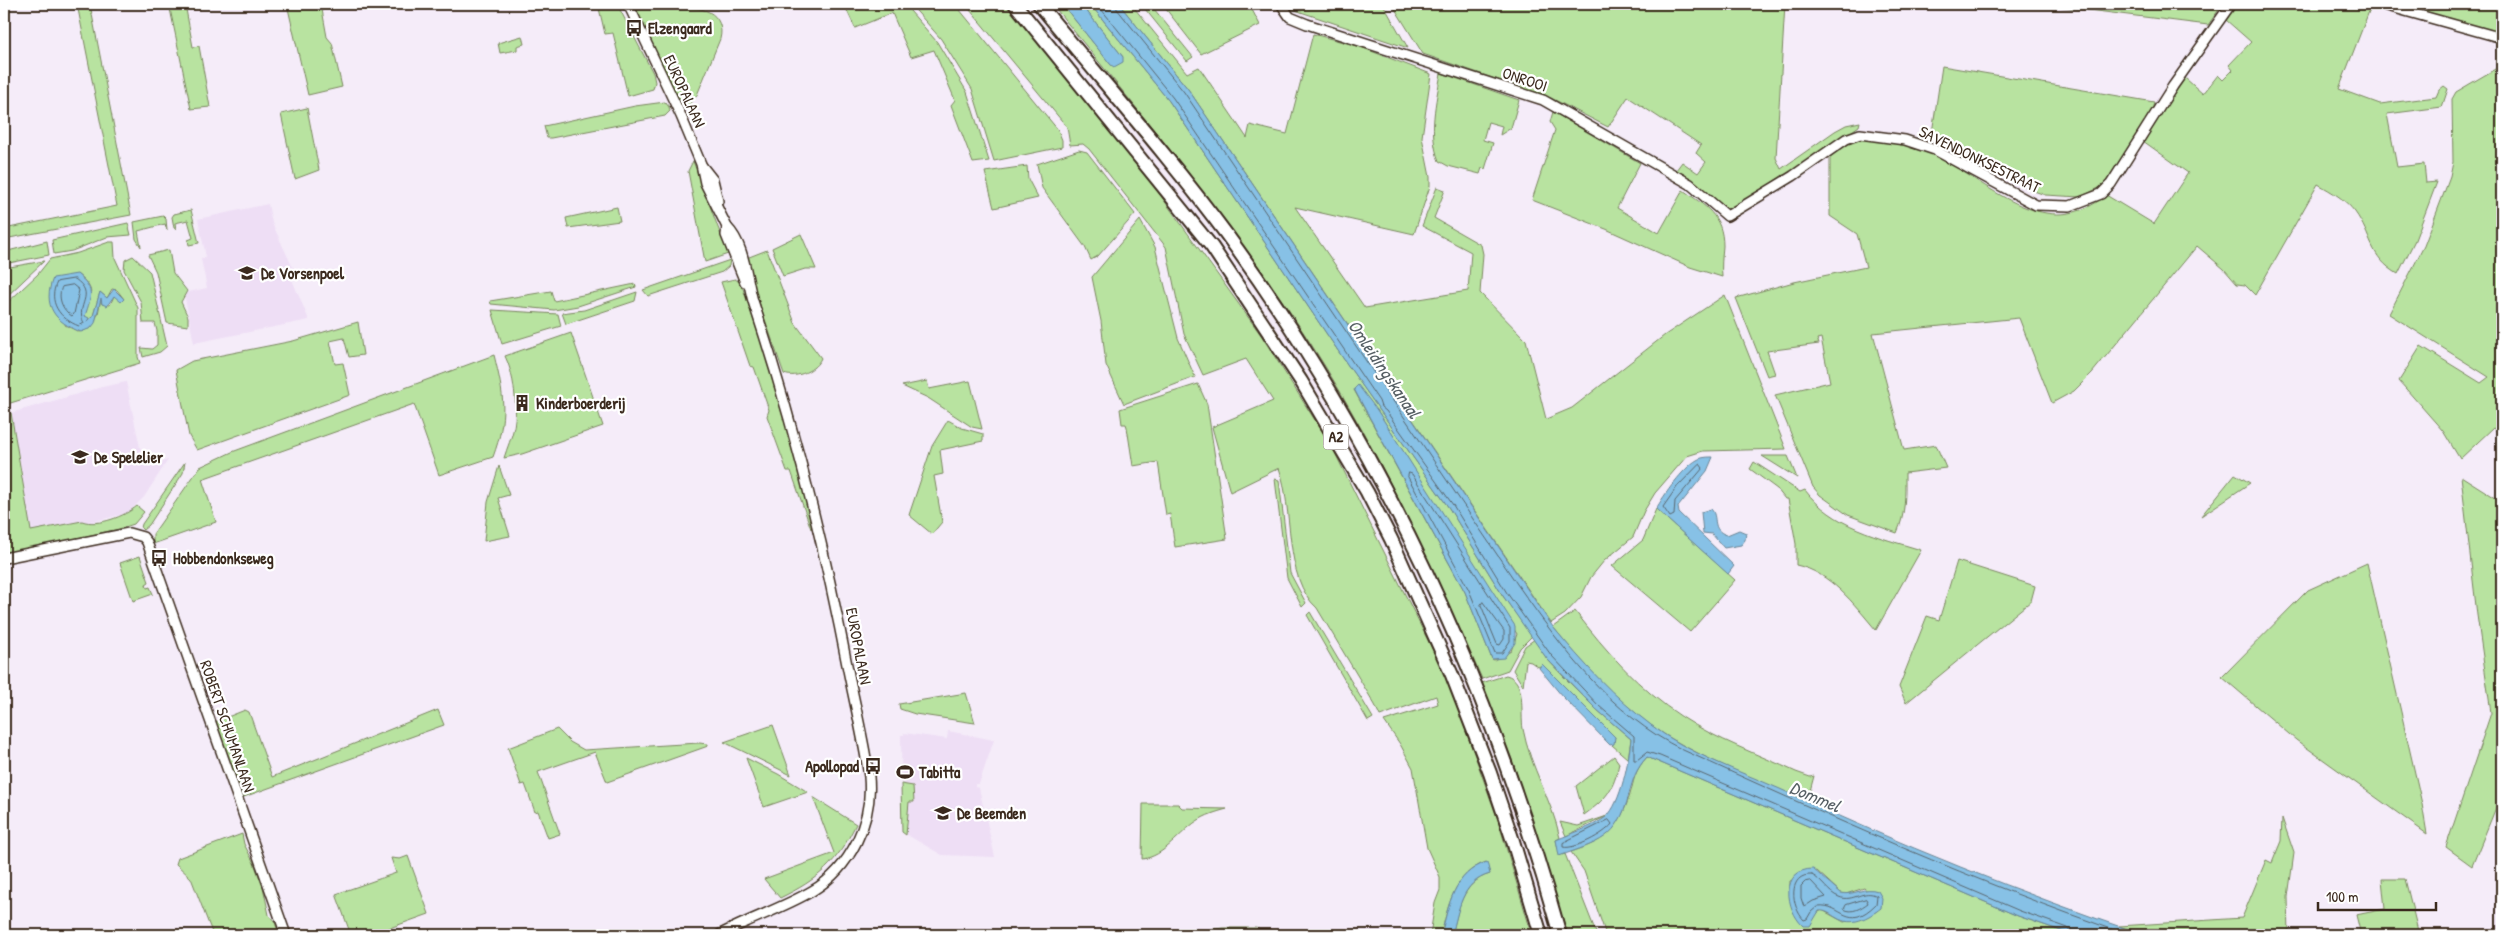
<svg xmlns="http://www.w3.org/2000/svg" width="2506" height="939" font-family="'Patrick Hand',sans-serif">
  <style>
    .built { fill: #eedef5 }
    .green { fill: #b8e3a0; stroke: #7a865f; fill-rule: evenodd }
    .water { fill: #87c1e6; stroke: #698596 }
    .lines { fill: none; stroke-linecap: round; stroke-linejoin: round }
    .shore { stroke: #59666e; stroke-width: 1 }
    .tertiary-casing { stroke: #3b2a1e; stroke-width: 12 }
    .motorway-casing { stroke: #3b2a1e; stroke-width: 16 }
    .tertiary { stroke: #fff; stroke-width: 9 }
    .motorway { stroke: #fff; stroke-width: 12 }
    .labels { text-anchor: middle; stroke-width: 4.5; stroke-linejoin: round; paint-order: stroke }
    .shield { fill: #fff; stroke: #766a62; stroke-width: 1 }
    .shield-label { font-size: 15px; font-weight: bold; fill: #3b2a1e }
    .poi-label { font-size: 16px; font-weight: bold; fill: #3b2a1e; stroke: #fff; text-anchor: start }
    .street-label { font-size: 16px; fill: #3b2a1e; stroke: #fff }
    .water-label { font-size: 18px; font-style: italic; fill: #565f64; stroke: #fff }
  </style>
  <rect width="100%" height="100%" fill="#f5ecf9"/>
  <filter id="ink" filterUnits="userSpaceOnUse"><feTurbulence type="fractalNoise" baseFrequency=".02" numOctaves="2"/><feDisplacementMap in="SourceGraphic" scale="10" xChannelSelector="R" yChannelSelector="G"/><feConvolveMatrix kernelMatrix="1 2 1 2 8 2 1 2 1" color-interpolation-filters="sRGB"/></filter>
  <g filter="url(#ink)">
    <!-- built -->
    <g class="built">
      <path d="M268 204 272 223 293 268 288 270 309 320 194 343 184 293 207 288 201 259 206 257 198 219Z"/>
      <path d="M126 382 144 466 168 460 144 497 128 513 88 523 82 521 31 532 11 413 102 387Z"/>
      <path d="M948 731 994 740 979 784H975V787L979 788 995 857 942 855 902 832 901 735H904V733L947 739Z"/>
    </g>
    <!-- green -->
    <g class="green">
      <path d="M77 4H90L131 215 4 239V229L117 206Z"/>
      <path d="M169 4H185L193 47 199 46 210 107 191 109Z"/>
      <path d="M287 4H321L327 37 332 43 342 87 308 95Z"/>
      <path d="M598 4H617L653 73 655 82 653 89 628 96 613 33 605 34Z"/>
      <path d="M630 4C648 4 694 4 709 12 719 17 723 28 720 39L697 95 684 110Z"/>
      <path d="M844 4H904L937 42 967 92 989 161 973 163 951 105 955 100 934 50 911 57 892 13 855 28Z"/>
      <path d="M910 4H955L1058 130 1062 140V147L994 161 972 89 941 39Z"/>
      <path d="M965 4H1007L1153 185 1261 335 1332 447 1448 681 1498 820 1532 935H1452C1458 910 1462 882 1490 874L1486 862C1454 873 1448 906 1441 935H1430L1435 903 1440 890V877L1427 848 1413 768 1400 744 1384 721 1438 704 1436 696 1380 716 1375 705 1317 608C1283 578 1294 508 1279 468L1230 492 1212 427 1273 401 1246 359 1203 375 1184 334 1166 247 1089 149 1083 144 1070 145 1067 127Z"/>
      <path d="M1052 4H1062L1111 65 1123 57 1081 4H1090L1169 101 1347 364 1449 508 1503 596 1532 636 1520 648 1508 670 1482 679C1435 572 1387 468 1326 368 1247 239 1147 122 1052 4ZM1354 390 1377 410 1517 634 1511 651 1494 660 1492 659 1465 592Z"/>
      <path d="M1119 4H1131L1187 73 1199 67 1247 138 1250 125 1287 134 1313 34 1358 46 1431 74 1422 137 1430 177V186L1414 234 1295 207 1365 308 1468 291 1471 252 1422 226 1437 187 1445 190 1434 218 1481 245 1483 254 1480 293 1526 340 1546 419 1572 408 1665 335 1725 295 1786 449 1703 451 1687 456 1655 493 1644 511 1633 537 1604 561 1591 577 1581 597 1565 614 1551 623 1188 89Z"/>
      <path d="M1141 4H1150L1193 57 1187 61Z"/>
      <path d="M1162 4H1249L1260 25 1201 54Z"/>
      <path d="M1297 4H1383L1408 48 1292 9Z"/>
      <path d="M1392 4H1785L1776 158 1781 169 1835 131 1846 125 1860 122 1859 126 1789 175H1783L1730 211 1701 187 1676 170 1682 162 1698 173 1706 162 1696 153 1701 145 1628 97 1608 127 1551 98 1423 54Z"/>
      <path d="M2040 4H2223L2208 25Z"/>
      <path d="M2238 4H2363L2371 6 2339 89 2380 104 2436 97 2439 90 2444 86 2448 89 2442 107 2387 114 2397 167 2424 164 2426 183 2437 182 2415 240 2398 274C2368 256 2373 237 2355 212 2345 199 2332 192 2318 184L2255 295 2245 285 2237 284 2224 269 2197 246 2092 373 2074 391 2052 403 2019 318 1873 333 1904 450 1936 445 1946 468 1905 473C1905 496 1906 512 1897 533L1848 515 1820 495 1813 487 1775 395 1830 382 1821 338 1817 339 1819 344 1767 351 1775 374 1767 376 1736 298 1794 282 1866 267 1857 234 1830 216V157C1838 151 1846 144 1856 141 1869 137 1884 140 1897 143 1912 147 1927 150 1940 158 1992 186 2048 244 2106 195L2154 224 2188 173 2143 141 2185 78 2203 94 2218 75 2223 80 2233 70 2229 65 2251 42 2226 20Z"/>
      <path d="M2399 4H2502V34Z"/>
      <path d="M522 36 524 44 517 46V50L500 53 498 43Z"/>
      <path d="M2502 65V435L2493 428 2460 459 2443 431 2399 381 2421 346 2481 383 2489 377 2389 314 2424 246 2450 177 2453 162 2452 99 2456 92Z"/>
      <path d="M1942 66 2154 102 2152 112 2103 186 2080 197 2045 195 2034 191 1932 133Z"/>
      <path d="M1441 73 1519 100 1511 128 1500 135 1502 126 1488 122 1483 140 1493 143 1485 169 1482 168 1480 174 1448 166 1439 161C1428 133 1436 102 1441 73Z"/>
      <path d="M665 102 669 107 670 111 665 116 551 138H547L544 126 635 106Z"/>
      <path d="M307 108 319 170 295 179 281 114Z"/>
      <path d="M1553 112 1640 163 1617 208 1659 233 1683 190C1705 206 1723 215 1723 246 1722 257 1721 267 1722 277L1690 267 1606 229 1532 200 1555 130 1550 122Z"/>
      <path d="M1079 150 1087 152 1135 214 1098 256 1091 260 1085 247 1042 188 1037 164Z"/>
      <path d="M693 161 728 254 705 262 688 171Z"/>
      <path d="M1027 166 1028 179 1038 198 994 208 985 172Z"/>
      <path d="M617 207 620 221 568 228 566 218Z"/>
      <path d="M191 210 199 243 189 245 188 240 193 238 188 220 175 223 176 229 174 228 172 217 174 214Z"/>
      <path d="M163 216 166 219 167 230 165 224 138 231 141 247 136 239 134 222Z"/>
      <path d="M1140 220 1155 247 1178 338 1195 377 1124 404 1106 365 1101 321 1092 277Z"/>
      <path d="M128 223 131 235 107 237 72 251 54 254 52 240Z"/>
      <path d="M801 234 816 269H805L783 276 772 248Z"/>
      <path d="M47 241 49 255 4 264V252Z"/>
      <path d="M109 242H114L115 258 138 308V357L140 363 4 405V306L38 274 50 259 78 253ZM77 274C105 296 81 299 86 322L93 316 100 292 107 298 112 289 117 290 124 299 114 296 110 305 102 304 101 298 98 314 91 328 79 332 65 325Z"/>
      <path d="M169 250 173 273 187 291 181 302 188 317V326L167 323 156 272 148 255Z"/>
      <path d="M767 250 795 323 821 358C816 370 797 379 784 374L744 259Z"/>
      <path d="M133 256 150 272 167 346 160 352 143 357 141 348 152 349 157 345V331L155 323H143L141 302 124 270 125 260Z"/>
      <path d="M730 260 729 266 722 272 648 296 643 290Z"/>
      <path d="M44 261 4 299V268Z"/>
      <path d="M735 279 741 283 778 390 812 526 811 529 791 471H787L767 416 769 410 754 367 750 366 721 282Z"/>
      <path d="M635 284 636 287 578 306 554 310 491 304 490 301 551 291 554 301Z"/>
      <path d="M637 292 635 301 566 324 562 313 584 310Z"/>
      <path d="M492 310 558 314 561 326 502 344Z"/>
      <path d="M358 322 363 355 349 357 344 338 330 341 335 364 343 363 350 395 197 450 189 436 176 370 192 361 293 341Z"/>
      <path d="M571 333 603 426 522 454 504 458C507 448 512 437 514 427 518 406 514 374 505 356Z"/>
      <path d="M494 355C504 396 508 416 493 457L439 475 414 404 202 479 216 522 153 544V534L200 467 232 452Z"/>
      <path d="M927 381 929 389 970 381 982 429 972 427 928 398 902 386Z"/>
      <path d="M1198 384 1207 404 1227 539 1175 547 1170 514 1166 515 1158 462 1133 466 1127 427 1126 424H1122L1120 409Z"/>
      <path d="M11 413 31 531 82 521C98 527 125 516 137 506L144 512 134 524 119 529 4 554V415Z"/>
      <path d="M948 420 962 428 983 434V441L940 450 943 474 934 476 942 522 932 534 909 515 932 446Z"/>
      <path d="M1762 456H1788L1797 478Z"/>
      <path d="M185 462 183 473 149 525 143 530 141 528 142 524Z"/>
      <path d="M1754 462 1800 492 1805 490C1833 527 1879 537 1921 550L1876 630C1854 604 1830 572 1796 565V544L1788 499H1785L1777 489 1750 469Z"/>
      <path d="M499 466 509 495 498 498 510 536 484 541 488 502Z"/>
      <path d="M2235 474 2250 483 2201 516Z"/>
      <path d="M2461 476 2502 502V793L2472 866 2446 847 2491 713 2477 615Z"/>
      <path d="M1275 479 1279 480 1290 573 1306 603 1302 607 1287 578Z"/>
      <path d="M1656 509 1735 580 1690 632 1612 566 1643 540Z"/>
      <path d="M140 556 149 582 146 584 147 588 150 587 153 594 133 601 120 563Z"/>
      <path d="M1957 561 2035 586 2031 601 1906 703 1899 687 1927 616 1939 620Z"/>
      <path d="M2367 563 2422 804 2427 834 2296 740 2222 677 2308 590Z"/>
      <path d="M1575 611C1606 651 1639 689 1682 717 1717 740 1758 754 1796 772L1810 777 1814 776 1807 802C1763 782 1712 763 1672 739 1625 711 1587 669 1553 627Z"/>
      <path d="M1310 612 1373 718 1368 721 1307 615Z"/>
      <path d="M1535 639 1547 659 1563 676 1596 709 1631 739 1628 759 1612 745 1615 737 1543 665 1538 667 1531 662 1526 661 1523 686 1513 670 1525 646Z"/>
      <path d="M1506 675C1527 680 1520 712 1523 729 1530 767 1552 800 1560 838L1556 840 1560 855 1565 854 1597 935H1568L1513 762 1482 683Z"/>
      <path d="M966 693 975 723 915 714 900 709 899 704Z"/>
      <path d="M245 710 249 712 272 777 438 710 444 725 241 798 215 722Z"/>
      <path d="M773 725 791 775 724 742Z"/>
      <path d="M557 729 570 742 584 750 699 743 708 744V746L607 782 595 752 538 772 560 834 548 838 538 811 535 812 525 784 521 785 508 748Z"/>
      <path d="M1614 756 1619 763C1614 790 1606 799 1584 815L1576 786Z"/>
      <path d="M1647 757 2018 916 2073 935H1821L1805 932 1797 935H1606L1584 871 1571 852C1601 842 1616 833 1627 803 1635 783 1631 775 1647 757ZM1817 871 1841 893 1846 894 1864 888 1882 904C1877 917 1857 918 1844 922L1822 910 1814 915 1790 900V881Z"/>
      <path d="M746 758 778 774 808 792 764 807Z"/>
      <path d="M901 784 913 786 914 802H909L906 835 902 832Z"/>
      <path d="M813 797 856 824C837 863 819 879 780 898L764 879 834 853Z"/>
      <path d="M1143 804H1178L1182 808 1227 809C1216 812 1206 815 1197 821 1180 832 1164 857 1142 859Z"/>
      <path d="M1607 816 1566 836 1560 822 1578 826Z"/>
      <path d="M2282 818 2294 853 2288 897 2289 935H2144L2119 926 2242 918 2266 860 2272 863 2281 841Z"/>
      <path d="M242 834 244 844 254 863 263 887 269 915 275 922 279 935H213L191 878 176 864 178 858Z"/>
      <path d="M408 856 429 914 370 935H351L336 894 396 873 391 858 400 859Z"/>
      <path d="M2382 879H2405L2419 935H2361L2356 915 2385 909Z"/>
      <path d="M1223 928H1256L1270 935H1195L1200 931Z"/>
    </g>
    <!-- water -->
    <g class="water">
      <path d="M1062 4H1081L1123 57V62L1114 67 1111 65Z"/>
      <path d="M1090 4H1119L1188 89 1553 627C1583 663 1614 697 1651 725 1689 754 1737 770 1780 789 1899 844 2020 893 2144 935H2073L2018 916 1647 757C1636 769 1633 779 1629 794 1618 839 1599 842 1559 856L1556 840C1572 833 1591 828 1606 817 1621 804 1629 759 1631 739L1596 709 1547 659 1503 596 1449 508 1347 364 1169 101Z"/>
      <path d="M77 274C95 289 92 295 85 316L89 318 87 322 93 316 100 292 107 298 114 289 124 299 121 302 114 296 107 306 102 304 101 298 95 323 91 328 81 332C55 322 42 306 53 278Z"/>
      <path d="M1358 385 1377 410 1515 626V643L1504 658 1492 659 1465 592 1354 389Z"/>
      <path d="M1713 457 1707 471 1678 507 1679 513 1734 566 1728 574 1656 509C1664 495 1683 468 1697 460 1702 457 1708 457 1713 457Z"/>
      <path d="M1711 509C1719 517 1710 530 1727 535L1739 530 1746 533 1745 540 1741 545 1724 548 1712 534 1703 533 1701 512Z"/>
      <path d="M1542 664 1615 737 1614 744 1610 745 1562 696 1539 668Z"/>
      <path d="M1487 862 1490 874C1461 882 1459 910 1452 935H1441C1449 905 1453 873 1487 862Z"/>
      <path d="M1813 869 1841 893C1854 896 1864 886 1878 891L1882 898 1881 908C1868 918 1852 927 1837 918 1830 914 1826 910 1819 911L1810 926H1803C1785 909 1780 869 1813 869Z"/>
    </g>
    <g class="lines">
      <!-- shore -->
      <g class="shore">
        <path d="M1097 4 1173 98 1379 401 1381 407 1386 411 1453 505 1507 593 1551 655 1599 706 1634 736V760H1637L1647 752 1660 756 2020 911 2068 928 2071 935"/>
        <path d="M1116 4 1117 9 1184 92 1517 584C1562 648 1611 715 1683 750 1830 817 1976 883 2129 935"/>
        <path d="M75 279C98 295 74 305 84 323L79 326C60 319 47 302 57 282Z"/>
        <path d="M73 285 79 290 74 314 72 316C62 310 57 297 62 287Z"/>
        <path d="M1700 464 1703 468 1675 501 1674 515 1670 517 1663 507 1677 487Z"/>
        <path d="M1409 473 1412 474 1510 628V641L1502 653H1495L1469 590 1408 477Z"/>
        <path d="M1483 602 1504 631V639L1500 645 1497 644 1481 605Z"/>
        <path d="M1609 820 1612 824C1605 834 1574 850 1563 847V843Z"/>
        <path d="M1812 875C1822 880 1828 893 1839 897 1853 903 1864 888 1877 896L1876 904C1847 933 1842 903 1818 906L1811 912 1807 919 1804 920C1791 907 1787 873 1812 875Z"/>
        <path d="M1811 881 1826 897 1813 901 1804 907 1801 898V886L1805 882Z"/>
        <path d="M1866 899 1868 903C1861 908 1852 914 1844 909L1846 905Z"/>
      </g>
      <!-- tertiary casing -->
      <g class="tertiary-casing">
        <g id="tertiary">
          <path d="M628 4 681 116 701 164 705 183 727 227C745 245 746 277 753 301 793 422 824 544 848 670 855 705 864 741 869 777 873 821 851 868 812 891 783 908 749 919 719 935"/>
          <path d="M1281 4 1290 17 1307 24 1543 100 1690 184 1727 216 1793 176 1846 139 1860 134 1905 140 1935 150 2036 205 2070 206 2101 194 2111 184 2173 86 2231 4"/>
          <path d="M2380 4 2502 38"/>
          <path d="M702 166 713 180 718 201"/>
          <path d="M727 227 726 235 745 282"/>
          <path d="M4 558 129 533 143 537 147 542 286 935"/>
        </g>
      </g>
      <!-- motorway casing -->
      <g class="motorway-casing">
        <g id="motorway">
          <path d="M1015 4 1212 247 1301 381 1367 492 1391 539 1452 675 1490 773 1513 841 1541 935"/>
          <path d="M1039 4C1102 81 1168 155 1227 235 1381 446 1490 684 1560 935"/>
        </g>
      </g>
      <!-- tertiary -->
      <use href="#tertiary" class="tertiary"/>
      <!-- motorway -->
      <use href="#motorway" class="motorway"/>
    </g>
  </g>
  <!-- icons -->
  <defs>
    <g id="bus-bare" transform="scale(1.35)"><path d="M-5-6H5V4H4V6H2V4H-2V6H-4V4H-5ZM-3.5-4V0h7V-4ZM-3.5 1.2v1.5H-2V1.2ZM2 1.2v1.5H3.5V1.2Z" fill="#3b2a1e" stroke="#fff" stroke-width="2.5" paint-order="stroke"/></g>
    <g id="school-bare" transform="scale(1.35)"><path d="M0-5L7-2L0 1L-7-2ZM-4 1L0 2.5L4 1V4Q0 6-4 4Z" fill="#3b2a1e" stroke="#fff" stroke-width="2.5" paint-order="stroke"/></g>
    <g id="building-bare" transform="scale(1.35)"><path d="M-4-6H4V6H1V3H-1V6H-4ZM-2.5-4.3h1.7v1.8h-1.7ZM.8-4.3h1.7v1.8H.8ZM-2.5-1h1.7V.8h-1.7ZM.8-1h1.7V.8H.8Z" fill="#3b2a1e" stroke="#fff" stroke-width="2.5" paint-order="stroke"/></g>
    <g id="stadium-bare" transform="scale(1.35)"><path d="M0-5a6.5 5 0 1 0 0 10a6.5 5 0 1 0 0-10ZM-3.5-1.8h7v3.6h-7Z" fill="#3b2a1e" stroke="#fff" stroke-width="2.5" paint-order="stroke"/></g>
  </defs>
  <g fill-rule="evenodd">
    <use href="#bus-bare" x="634" y="28"/>
    <use href="#school-bare" x="247" y="273"/>
    <use href="#building-bare" x="522" y="403"/>
    <use href="#school-bare" x="80" y="457"/>
    <use href="#bus-bare" x="159" y="558"/>
    <use href="#bus-bare" x="873" y="766"/>
    <use href="#stadium-bare" x="905" y="772"/>
    <use href="#school-bare" x="943" y="813"/>
  </g>
  <g class="labels">
    <!-- shield labels -->
    <rect class="shield" x="1323.5" y="424.5" width="25" height="25" rx="4"/>
    <g class="shield-label">
      <text x="1336" y="442">A2</text>
    </g>
    <!-- poi labels -->
    <g class="poi-label">
      <text x="648" y="34">Elzengaard</text>
      <text x="261" y="279">De Vorsenpoel</text>
      <text x="536" y="409">Kinderboerderij</text>
      <text x="94" y="463">De Spelelier</text>
      <text x="173" y="564">Hobbendonkseweg</text>
      <text x="859" y="772" text-anchor="end">Apollopad</text>
      <text x="919" y="778">Tabitta</text>
      <text x="957" y="819">De Beemden</text>
    </g>
    <!-- street labels -->
    <g class="street-label">
      <text transform="translate(1525 79) rotate(18)" y="6">ONROOI</text>
      <text transform="translate(685 91) rotate(65)" y="6">EUROPALAAN</text>
      <text transform="translate(1980 159) rotate(26)" y="6">SAVENDONKSESTRAAT</text>
      <text transform="translate(859 646) rotate(79)" y="6">EUROPALAAN</text>
      <text transform="translate(228 726) rotate(71)" y="6">ROBERT SCHUMANLAAN</text>
    </g>
    <!-- water labels -->
    <g class="water-label">
      <text transform="translate(1384 369) rotate(56)" y="6">Omleidingskanaal</text>
      <text transform="translate(1815 797) rotate(23)" y="6">Dommel</text>
    </g>
  </g>
  <!-- margin -->
  <rect width="2506" height="939" fill="none" stroke="#fff" stroke-width="20"/>
  <rect x="10" y="10" width="2486" height="919" fill="none" stroke="#3b2a1e" stroke-width="2" filter="url(#ink)"/>
  <!-- scale -->
  <path d="M2318 902v8h118v-8" fill="none" stroke="#3b2a1e" stroke-width="2.5"/>
  <text x="2326" y="902" font-size="15" fill="#3b2a1e" stroke="#ffffff" stroke-width="4" paint-order="stroke">100 m</text>
</svg>
